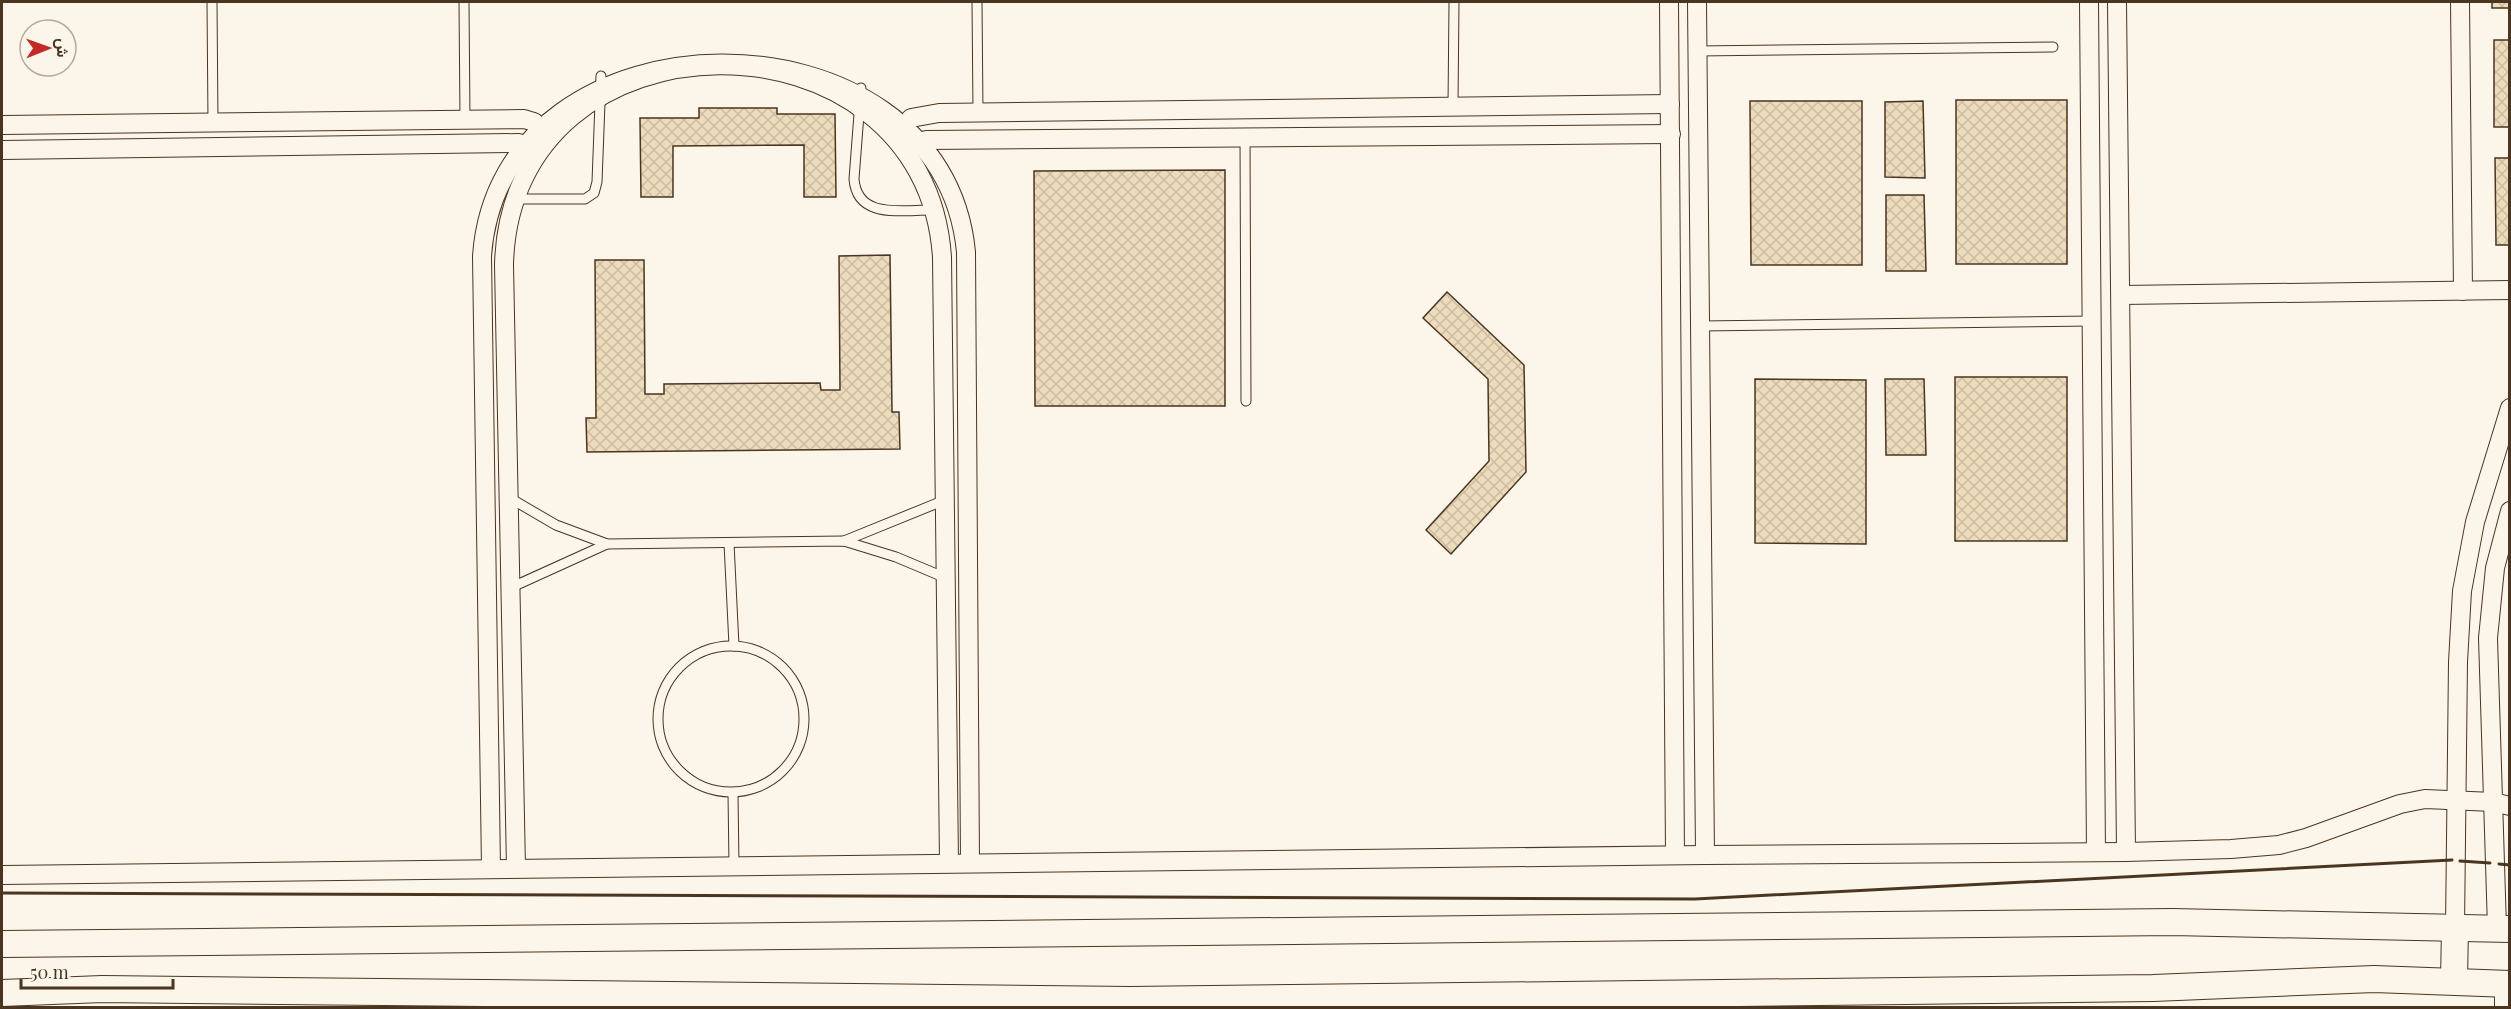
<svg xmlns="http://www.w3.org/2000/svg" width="2511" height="1009" font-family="'Playfair Display',Vazirmatn,serif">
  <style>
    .building { fill: url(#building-cross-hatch); stroke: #4a3520; stroke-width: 1.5 }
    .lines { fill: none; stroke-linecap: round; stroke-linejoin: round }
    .lane-casing { stroke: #4a3520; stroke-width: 11 }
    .street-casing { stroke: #4a3520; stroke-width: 20 }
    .secondary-casing { stroke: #4a3520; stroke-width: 28 }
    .lane { stroke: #fbf6e9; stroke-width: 9 }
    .street { stroke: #fbf6e9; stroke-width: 18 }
    .secondary { stroke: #fbf6e9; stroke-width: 26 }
    .wall { stroke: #4a3520; stroke-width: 3 }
  </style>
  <defs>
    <pattern id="building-cross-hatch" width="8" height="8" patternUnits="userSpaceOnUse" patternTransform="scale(1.5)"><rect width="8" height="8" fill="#ecdcbc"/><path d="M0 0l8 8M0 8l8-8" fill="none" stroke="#ccbda1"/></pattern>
  </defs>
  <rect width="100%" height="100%" fill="#fbf6e9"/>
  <!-- building -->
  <g class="building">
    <rect x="2492" y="2" width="18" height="6"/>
    <rect x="2494" y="40" width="16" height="87"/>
    <rect x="1956" y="100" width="111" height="164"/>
    <path d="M1750 101H1862V265H1751Z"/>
    <path d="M1923 101 1925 178 1885 177V102Z"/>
    <path d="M699 108H777V114H835L836 197H804V145L673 146V197H641L640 118H699Z"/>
    <path d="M2495 158H2510V245H2496Z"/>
    <path d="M1225 170V406H1035L1034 171Z"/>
    <path d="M1886 195H1924L1926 271H1886Z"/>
    <path d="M890 255 892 412H899L900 449 587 452 586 418H596L595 260H644L645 394H664V384L820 383 821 390H840L839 256Z"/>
    <path d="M1447 292 1524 365 1526 472 1451 554 1426 530 1489 461 1488 379 1423 318Z"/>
    <rect x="1955" y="377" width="112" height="164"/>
    <path d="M1755 379 1866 380V544L1755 543Z"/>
    <path d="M1885 379H1924L1926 455H1886Z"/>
  </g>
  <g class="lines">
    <!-- lane casing -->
    <g class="lane-casing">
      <g id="lane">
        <path d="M212 2 213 123"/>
        <path d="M464 2 465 120"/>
        <path d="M977 2 978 112"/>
        <path d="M1697 51 2053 47"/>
        <path d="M861 88 854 179C857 219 901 210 930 210"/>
        <path d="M1453 106 1454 2"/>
        <path d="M1245 136 1246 401"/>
        <path d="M517 199H585L594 193 597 182 601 76"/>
        <path d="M1700 326 2093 321"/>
        <path d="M508 497 556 525 607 544 844 541 896 557 946 578"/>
        <path d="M844 541 945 500"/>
        <path d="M729 543 734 646"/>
        <path d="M510 588 607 544"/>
        <circle cx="731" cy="719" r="73"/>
        <path d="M733 793 734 866"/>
      </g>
    </g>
    <!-- street casing -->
    <g class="street-casing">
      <g id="street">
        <path d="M1669 2 1675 855"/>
        <path d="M1697 2 1705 855"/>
        <path d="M2089 2 2096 852"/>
        <path d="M2117 2 2126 852"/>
        <path d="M2460 2 2463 291"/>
        <path d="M911 118 939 113 1670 104"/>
        <path d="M2 125 524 119 534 122"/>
        <path d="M926 140 1671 134"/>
        <path d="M2 150 519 143"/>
        <path d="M2121 295 2510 290"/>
        <path d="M491 868 482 256C500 0 942 0 966 252L970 863"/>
        <path d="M516 868 504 265C510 0 925 0 942 257L949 863"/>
        <path d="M2 875 1705 855 2126 852 2231 849 2279 845 2306 838 2400 804 2425 799 2493 802 2510 806"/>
        <path d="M2455 928 2458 662 2462 591 2475 522 2510 408"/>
        <path d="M2497 928 2488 638 2495 568 2510 511"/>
        <path d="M2504 983V1008"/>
      </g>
    </g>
    <!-- secondary casing -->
    <g class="secondary-casing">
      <g id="secondary">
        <path d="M2 944 2172 922 2510 929"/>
        <path d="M2454 980 2455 928"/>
        <path d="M2 993 102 989 1130 1000 2153 988 2374 979 2510 984"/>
      </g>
    </g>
    <!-- lane -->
    <use href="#lane" class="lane"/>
    <!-- street -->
    <use href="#street" class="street"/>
    <!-- secondary -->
    <use href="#secondary" class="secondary"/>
    <!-- wall -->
    <g class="wall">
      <path d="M2460 861 2490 863"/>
      <path d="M2499 864 2510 865"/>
      <path d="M2 893 1695 899 2452 860"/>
    </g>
  </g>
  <!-- border -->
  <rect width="2511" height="1009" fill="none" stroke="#4a3520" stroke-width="6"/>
  <!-- north arrow -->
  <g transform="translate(48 48) rotate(89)"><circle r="28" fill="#fbf6e9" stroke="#b4a999" stroke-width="1.5"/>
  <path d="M0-4.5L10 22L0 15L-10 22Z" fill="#c62828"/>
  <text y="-9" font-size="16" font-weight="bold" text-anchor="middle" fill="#4a3520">ش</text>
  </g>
  <!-- scale -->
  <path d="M21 979v9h152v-9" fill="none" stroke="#4a3520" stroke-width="3"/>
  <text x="30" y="979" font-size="18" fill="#4a3520" stroke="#fbf6e9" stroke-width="4.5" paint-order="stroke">50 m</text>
</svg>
